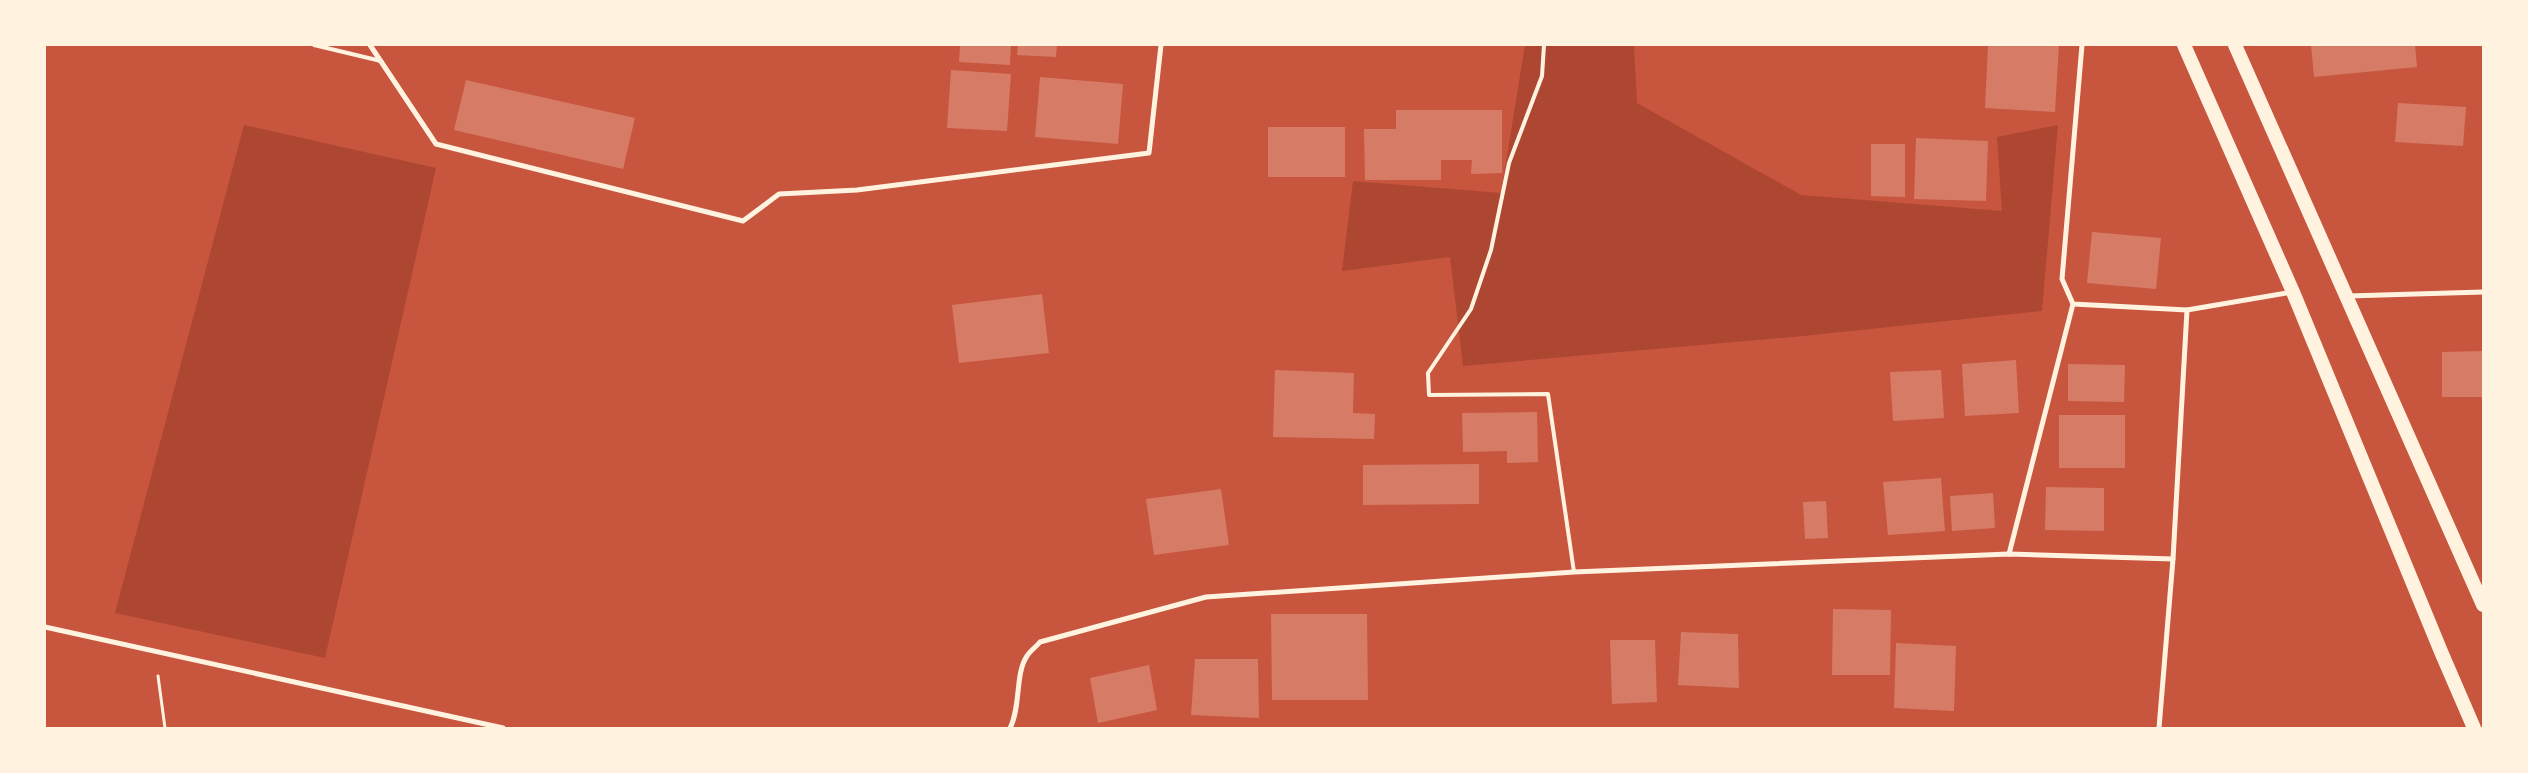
<svg xmlns="http://www.w3.org/2000/svg" width="2528" height="773" font-family="'Exo 2',sans-serif">
  <style>
    .green { fill: #ae4732 }
    .building { fill: #d67c66 }
    .lines { fill: none; stroke-linecap: round; stroke-linejoin: round }
    .path { stroke: #fff3e0; stroke-width: 3 }
    .service { stroke: #fff3e0; stroke-width: 4 }
    .minor { stroke: #fff3e0; stroke-width: 5 }
    .trunk { stroke: #fff3e0; stroke-width: 14 }
  </style>
  <rect width="100%" height="100%" fill="#c8553d"/>
  <!-- green -->
  <g class="green">
    <path d="M1525 45H1634L1637 103 1801 195 2002 211 1997 137 2058 125 2042 311 1803 336 1463 366 1450 257 1342 271 1353 181 1501 193Z"/>
    <path d="M244 125 436 168 325 658 115 613Z"/>
  </g>
  <!-- building -->
  <g class="building">
    <path d="M960 45H1011L1010 65 959 62Z"/>
    <path d="M1018 45H1057L1056 57 1017 55Z"/>
    <path d="M1988 45H2059L2055 112 1985 108Z"/>
    <path d="M2311 45H2415L2417 67 2314 77Z"/>
    <path d="M951 70 1011 74 1007 131 947 128Z"/>
    <path d="M1040 77 1123 84 1118 144 1035 137Z"/>
    <path d="M466 80 635 118 623 169 454 130Z"/>
    <path d="M2398 103 2466 107 2463 146 2395 142Z"/>
    <path d="M1396 110H1502V173L1471 174 1472 160H1441V180H1365L1364 129H1396Z"/>
    <rect x="1268" y="127" width="77" height="50"/>
    <path d="M1916 138 1988 141 1986 201 1914 199Z"/>
    <path d="M1871 144H1905V197L1871 196Z"/>
    <path d="M2092 232 2161 238 2156 289 2087 283Z"/>
    <path d="M1042 294 1049 353 959 363 952 305Z"/>
    <path d="M2483 351V397H2442V352Z"/>
    <path d="M2016 360 2019 413 1965 416 1962 364Z"/>
    <path d="M2068 364 2125 365 2124 402 2068 401Z"/>
    <path d="M1275 370 1354 373 1353 413 1375 414 1374 439 1273 437Z"/>
    <path d="M1941 370 1944 418 1893 421 1890 372Z"/>
    <path d="M1537 412 1538 462 1507 463V451L1463 452 1462 413Z"/>
    <rect x="2059" y="415" width="66" height="53"/>
    <path d="M1479 464V504L1363 505V465Z"/>
    <path d="M1941 478 1945 531 1888 535 1883 482Z"/>
    <path d="M2046 487 2104 488V531L2045 530Z"/>
    <path d="M1221 489 1229 545 1154 555 1146 499Z"/>
    <path d="M1993 493 1995 528 1952 531 1950 496Z"/>
    <path d="M1826 501 1828 538 1805 539 1803 502Z"/>
    <path d="M1833 609 1891 610 1890 675H1832Z"/>
    <path d="M1271 614H1367L1368 700H1272Z"/>
    <path d="M1681 632 1738 634 1739 688 1678 685Z"/>
    <path d="M1610 640H1655L1657 702 1612 704Z"/>
    <path d="M1896 643 1956 646 1954 711 1894 708Z"/>
    <path d="M1195 659H1258L1259 718 1191 715Z"/>
    <path d="M1149 665 1157 710 1098 723 1090 678Z"/>
  </g>
  <g class="lines">
    <!-- path -->
    <path class="path" d="M158 676 165 728"/>
    <!-- service -->
    <g class="service">
      <path d="M314 45 381 61"/>
      <path d="M1544 45 1542 76 1509 163 1491 250 1471 309 1428 373 1429 395 1548 394 1574 572"/>
    </g>
    <!-- minor -->
    <g class="minor">
      <path d="M370 45 436 144 743 221 779 194 857 190 1149 153 1161 45"/>
      <path d="M2082 45 2062 279 2073 304 2187 310 2292 292"/>
      <path d="M2348 296 2483 292"/>
      <path d="M2009 554 2073 304"/>
      <path d="M45 627 503 728"/>
      <path d="M1010 728C1021 707 1015 673 1027 656 1030 651 1036 647 1040 642L1206 597 1574 572 2009 554 2173 559"/>
      <path d="M2159 728 2173 559 2187 310"/>
    </g>
    <!-- trunk -->
    <g class="trunk">
      <path d="M2184 45 2293 292 2442 654 2474 728"/>
      <path d="M2235 45 2483 605"/>
    </g>
  </g>
  <!-- border -->
  <rect width="2528" height="773" fill="none" stroke="#fff3e0" stroke-width="92"/>
</svg>
